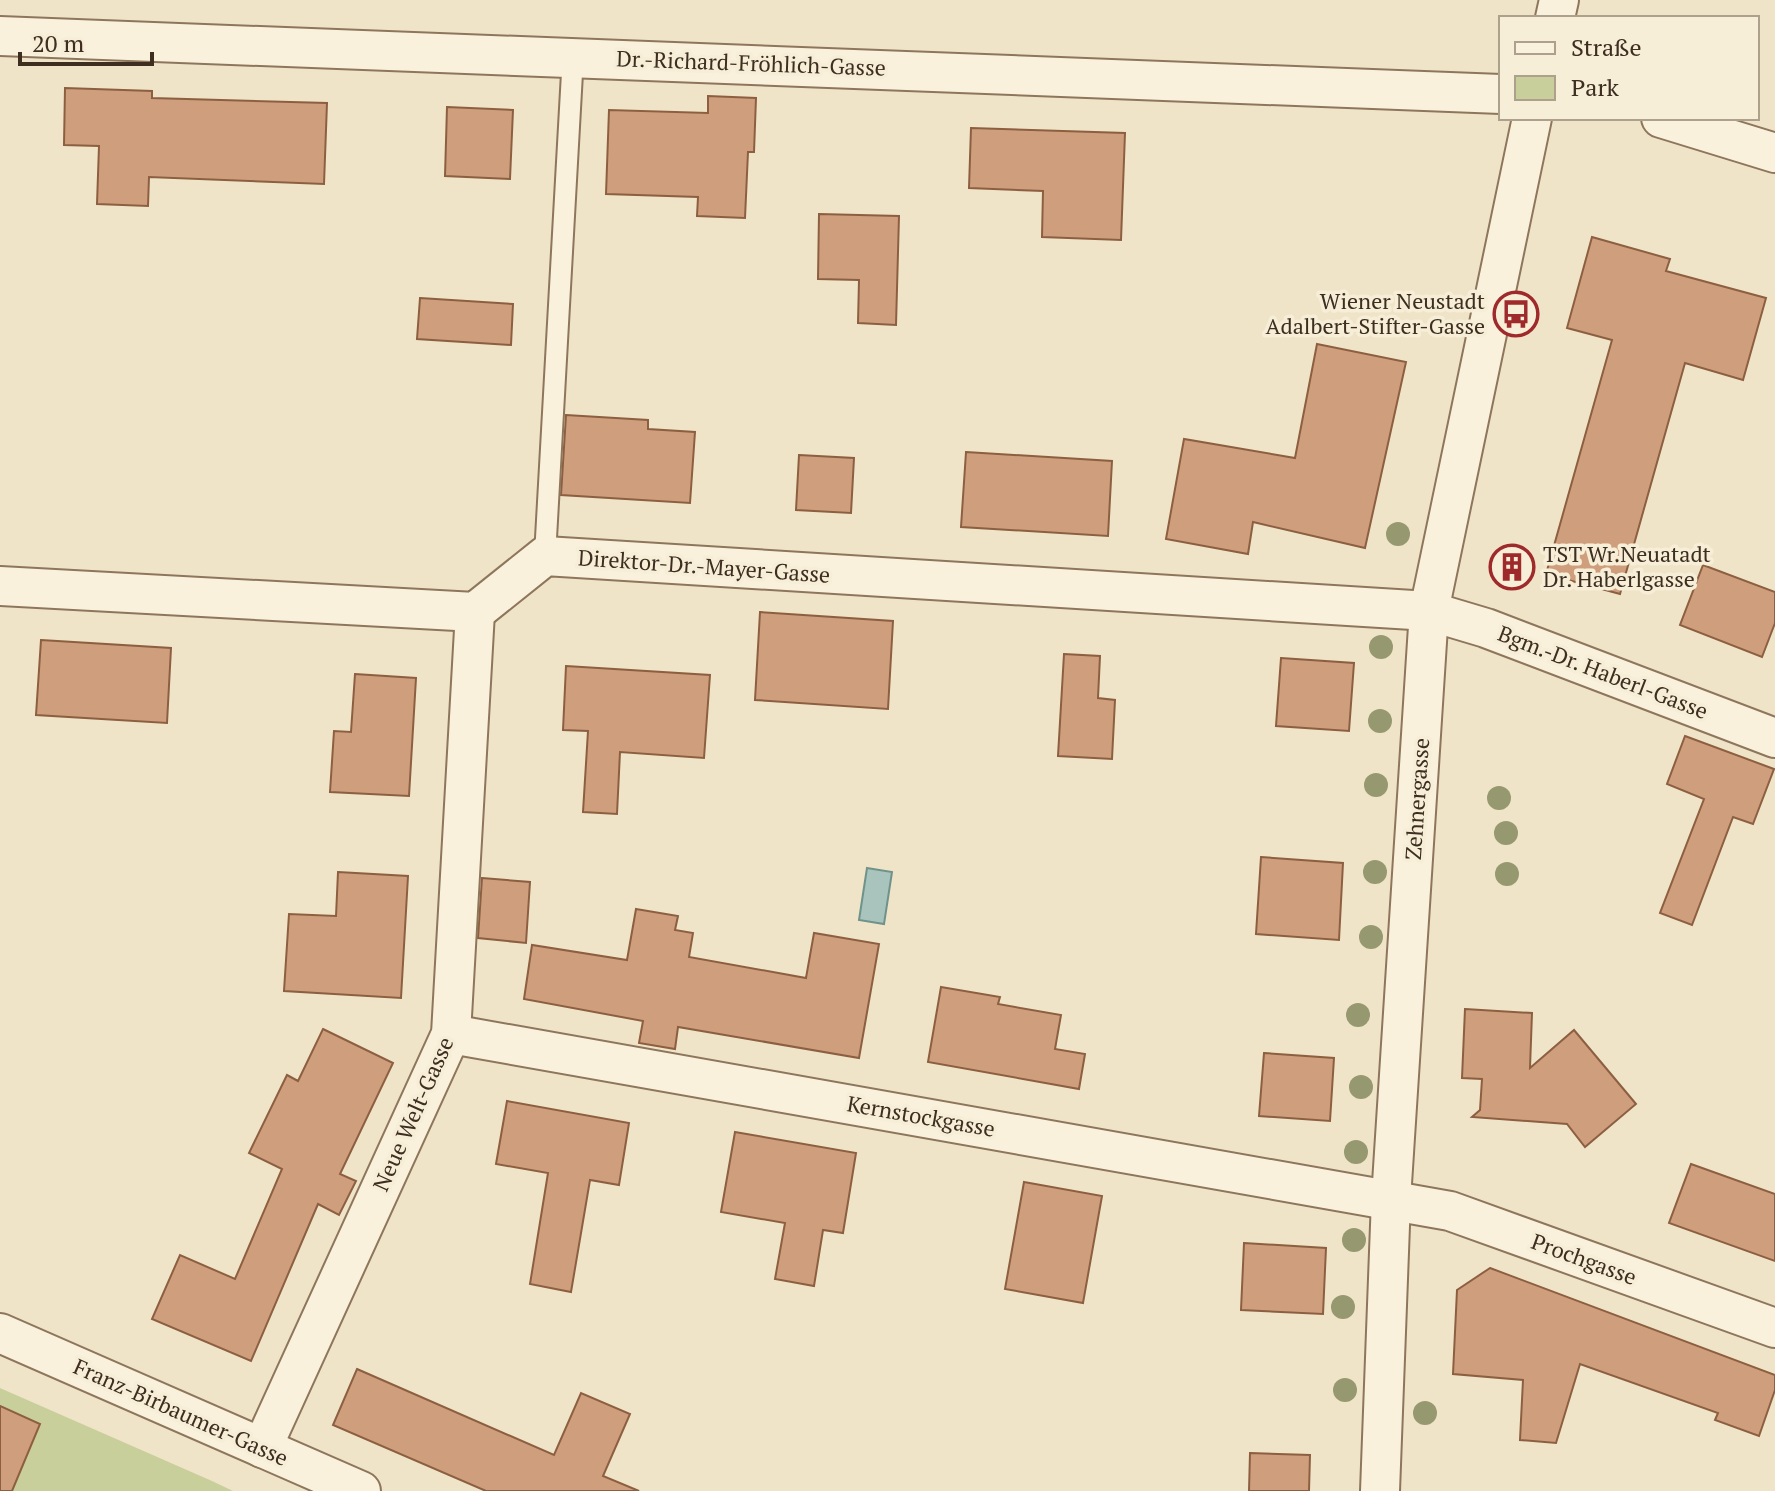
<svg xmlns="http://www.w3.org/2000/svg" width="1775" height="1491" font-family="'PT Serif',serif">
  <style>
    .green { fill: #c9cf9b }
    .water { fill: #a9c4bc; stroke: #6f938a; stroke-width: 2 }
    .building { fill: #cf9f7d; stroke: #8d5f41; stroke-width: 2 }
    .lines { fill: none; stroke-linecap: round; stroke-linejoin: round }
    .service-casing { stroke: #8d765c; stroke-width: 24 }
    .minor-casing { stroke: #8d765c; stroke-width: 42 }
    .service { stroke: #faf1dc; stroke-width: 20 }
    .minor { stroke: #faf1dc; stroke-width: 38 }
    .tree { fill: #96986f }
    .labels { text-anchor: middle; stroke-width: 7; stroke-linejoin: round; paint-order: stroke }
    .street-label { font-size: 22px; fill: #3d2e20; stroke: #f7eed8 }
    .poi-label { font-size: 22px; fill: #3d2e20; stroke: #f7eed8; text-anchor: end }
  </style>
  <rect width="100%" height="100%" fill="#f0e4c8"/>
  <!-- green -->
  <path class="green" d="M0 1388 212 1481 233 1491H0Z"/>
  <!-- water -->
  <path class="water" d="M867 868 892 872 884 924 859 920Z"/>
  <!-- building -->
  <g class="building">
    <path d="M65 88 152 91V98L327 103 324 184 149 177 148 206 97 204 99 146 64 145Z"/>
    <path d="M708 96 756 98 754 152H748L745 218 697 216 698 197 606 194 609 110 708 113Z"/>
    <path d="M447 107 513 110 510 179 445 176Z"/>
    <path d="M971 128 1125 133 1121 240 1042 237 1043 191 969 188Z"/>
    <path d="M819 214 899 216 896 325 858 323 859 280 818 279Z"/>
    <path d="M1592 237 1670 259 1666 271 1766 298 1743 380 1685 363 1620 594 1546 574 1612 340 1567 328Z"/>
    <path d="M420 298 513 304 511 345 417 339Z"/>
    <path d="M1317 344 1406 362 1365 548 1253 522 1248 554 1166 539 1184 439 1295 458Z"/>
    <path d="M566 415 648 420V429L695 432 690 503 561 495Z"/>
    <path d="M966 452 1112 461 1108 536 961 527Z"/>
    <path d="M799 455 854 458 851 513 796 510Z"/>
    <path d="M1703 565 1775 592V623L1762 657 1680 625Z"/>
    <path d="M760 612 893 621 888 709 755 700Z"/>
    <path d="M41 640 171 648 167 723 36 715Z"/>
    <path d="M1064 654 1100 656 1098 698 1115 700 1112 759 1058 756Z"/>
    <path d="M1281 658 1354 663 1349 731 1276 726Z"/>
    <path d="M566 666 710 675 704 758 620 752 617 814 583 812 588 731 563 730Z"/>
    <path d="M355 674 416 678 409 796 330 792 334 731 351 732Z"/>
    <path d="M1685 736 1774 769 1753 824 1733 817 1692 925 1660 913 1704 799 1667 784Z"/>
    <path d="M1261 857 1343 863 1339 940 1256 934Z"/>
    <path d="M338 872 408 876 401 998 284 991 289 914 336 916Z"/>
    <path d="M482 878 530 882 526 943 478 938Z"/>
    <path d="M636 909 678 916 675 930 693 933 689 957 806 978 814 933 879 944 859 1058 678 1027 675 1049 639 1043 643 1021 524 999 532 945 627 960Z"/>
    <path d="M941 987 1000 997 998 1004 1061 1015 1055 1049 1085 1054 1079 1089 928 1062Z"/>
    <path d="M1465 1009 1532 1013 1530 1068 1574 1030 1636 1104 1585 1147 1567 1124 1472 1117 1480 1110 1482 1079 1462 1078Z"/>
    <path d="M323 1029 393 1063 340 1174 356 1181 339 1215 318 1204 251 1361 152 1319 180 1255 235 1279 282 1169 249 1153 287 1075 298 1081Z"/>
    <path d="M1264 1053 1334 1058 1330 1121 1259 1116Z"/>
    <path d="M507 1101 629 1123 619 1185 590 1180 571 1292 530 1284 548 1173 496 1164Z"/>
    <path d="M735 1132 856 1153 843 1233 823 1230 814 1286 775 1279 785 1223 721 1212Z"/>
    <path d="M1691 1164 1775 1194V1261L1669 1223Z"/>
    <path d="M1024 1182 1102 1196 1083 1303 1005 1289Z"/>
    <path d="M1244 1243 1326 1248 1323 1314 1241 1310Z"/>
    <path d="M1490 1268 1775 1375V1390L1759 1436 1715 1420 1718 1413 1580 1364 1556 1443 1520 1440 1523 1380 1453 1374 1457 1290Z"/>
    <path d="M357 1369 554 1455 581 1393 630 1414 603 1476 639 1491H486L333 1425Z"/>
    <path d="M0 1406 40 1424 12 1491H0Z"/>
    <path d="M1250 1453 1310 1455 1309 1491H1249Z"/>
  </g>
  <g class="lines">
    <!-- service casing -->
    <g class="service-casing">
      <path id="service" d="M545 556 573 55"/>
    </g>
    <!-- minor casing -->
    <g class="minor-casing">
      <g id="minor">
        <path d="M1555 18 1559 0"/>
        <path d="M0 36 1501 94"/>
        <path d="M1661 118 1775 153"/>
        <path d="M0 586 475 612 545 556 1429 611 1486 628 1775 738"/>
        <path d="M451 1034 1450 1211 1775 1328"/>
        <path d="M0 1333 361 1491"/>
        <path d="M262 1448 451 1034 475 612"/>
        <path d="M1380 1491 1391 1199 1429 611 1532 118"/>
      </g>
    </g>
    <!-- service -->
    <use href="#service" class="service"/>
    <!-- minor -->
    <use href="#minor" class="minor"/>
  </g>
  <!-- trees -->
  <g class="tree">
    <circle cx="1398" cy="534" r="12"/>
    <circle cx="1381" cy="647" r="12"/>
    <circle cx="1380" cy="721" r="12"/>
    <circle cx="1376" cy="785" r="12"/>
    <circle cx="1499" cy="798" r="12"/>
    <circle cx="1506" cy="833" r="12"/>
    <circle cx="1375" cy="872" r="12"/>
    <circle cx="1507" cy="874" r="12"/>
    <circle cx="1371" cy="937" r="12"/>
    <circle cx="1358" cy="1015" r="12"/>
    <circle cx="1361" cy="1087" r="12"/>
    <circle cx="1356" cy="1152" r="12"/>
    <circle cx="1354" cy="1240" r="12"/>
    <circle cx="1343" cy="1307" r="12"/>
    <circle cx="1345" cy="1390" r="12"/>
    <circle cx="1425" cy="1413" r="12"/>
  </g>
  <!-- icons -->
  <defs>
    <g id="bus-ring" transform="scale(2.3)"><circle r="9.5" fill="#f7eed8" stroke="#9e2a2b" stroke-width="1.5"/><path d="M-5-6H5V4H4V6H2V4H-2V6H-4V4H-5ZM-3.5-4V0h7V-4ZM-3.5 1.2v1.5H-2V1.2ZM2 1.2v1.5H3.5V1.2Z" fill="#9e2a2b"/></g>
    <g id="building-ring" transform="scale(2.3)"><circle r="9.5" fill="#f7eed8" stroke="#9e2a2b" stroke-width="1.5"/><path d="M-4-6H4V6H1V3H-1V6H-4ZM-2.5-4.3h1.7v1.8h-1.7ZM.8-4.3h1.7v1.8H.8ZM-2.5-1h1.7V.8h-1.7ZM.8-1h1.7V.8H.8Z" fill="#9e2a2b"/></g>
  </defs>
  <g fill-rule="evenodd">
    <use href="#bus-ring" x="1516" y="314"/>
    <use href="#building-ring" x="1512" y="567"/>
  </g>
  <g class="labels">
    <!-- street labels -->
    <g class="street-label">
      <text transform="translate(751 63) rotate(2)" y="8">Dr.-Richard-Fröhlich-Gasse</text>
      <text transform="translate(704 566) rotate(4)" y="8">Direktor-Dr.-Mayer-Gasse</text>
      <text transform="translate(1603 672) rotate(21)" y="8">Bgm.-Dr. Haberl-Gasse</text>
      <text transform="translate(1417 799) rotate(-86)" y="8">Zehnergasse</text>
      <text transform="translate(413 1114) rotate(-66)" y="8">Neue Welt-Gasse</text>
      <text transform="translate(921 1116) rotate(10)" y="8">Kernstockgasse</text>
      <text transform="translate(1584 1259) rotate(20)" y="8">Prochgasse</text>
      <text transform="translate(181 1412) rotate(24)" y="8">Franz-Birbaumer-Gasse</text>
    </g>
    <!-- poi labels -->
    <g class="poi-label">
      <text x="1485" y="309">Wiener Neustadt<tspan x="1485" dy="25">Adalbert-Stifter-Gasse</tspan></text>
      <text x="1543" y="562" text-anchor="start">TST Wr.Neuatadt<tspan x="1543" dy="25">Dr. Haberlgasse</tspan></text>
    </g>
  </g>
  <!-- legend -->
  <rect x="1499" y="16" width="260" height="104" fill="#f7eed8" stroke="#ada18e" stroke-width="2"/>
  <rect x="1515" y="42" width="40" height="12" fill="#faf1dc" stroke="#ada18e" stroke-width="2"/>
  <text x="1571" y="56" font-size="24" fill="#3d2e20">Straße</text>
  <rect x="1515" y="76" width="40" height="24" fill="#c9cf9b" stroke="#ada18e" stroke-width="2"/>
  <text x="1571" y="96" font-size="24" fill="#3d2e20">Park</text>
  <!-- scale -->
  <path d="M20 52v12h132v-12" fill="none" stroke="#3d2e20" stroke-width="4"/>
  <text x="32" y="52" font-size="24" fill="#3d2e20" stroke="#f7eed8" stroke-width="6" paint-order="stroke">20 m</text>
</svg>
